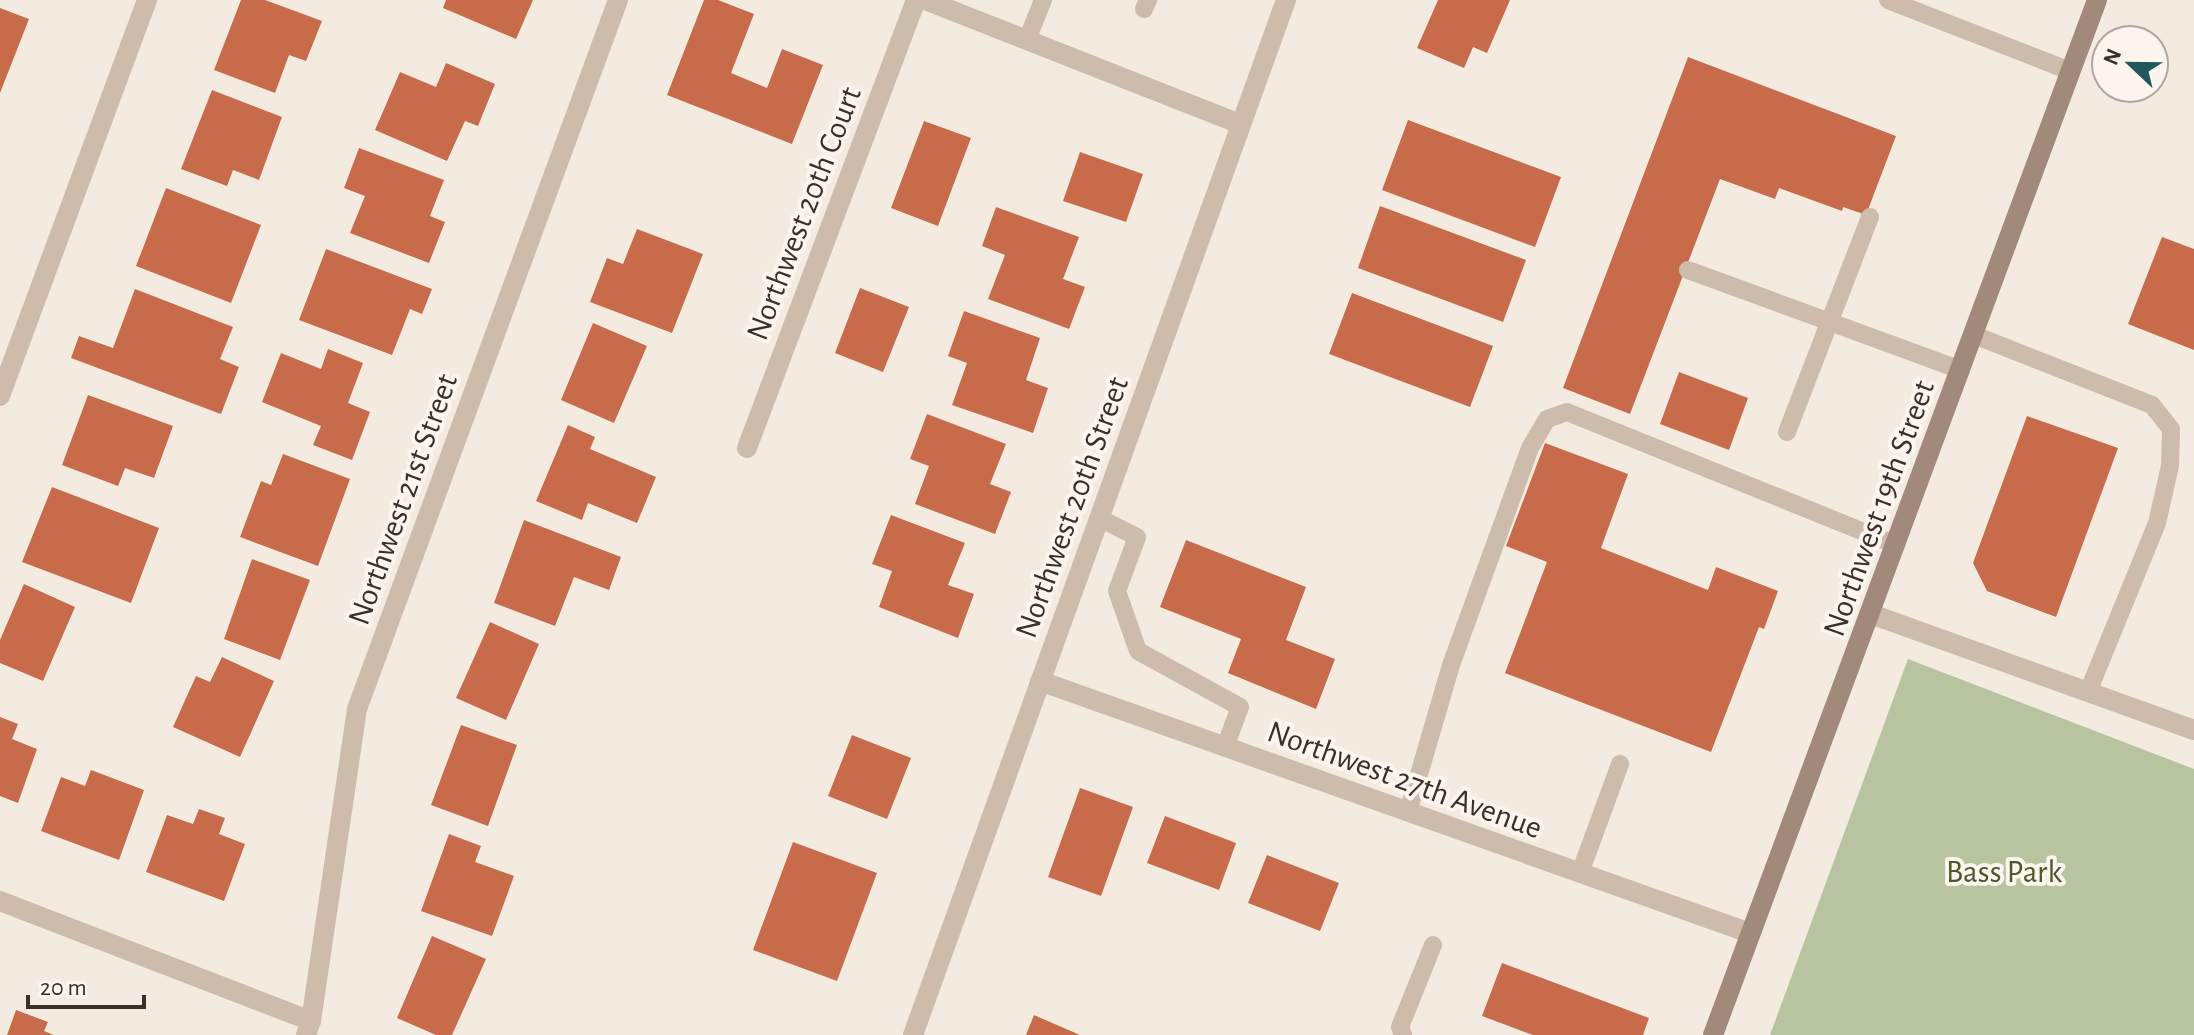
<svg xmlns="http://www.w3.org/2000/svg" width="2194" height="1035" font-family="'Alegreya Sans',sans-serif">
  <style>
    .green { fill: #b7c49f }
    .building { fill: #c86b4a }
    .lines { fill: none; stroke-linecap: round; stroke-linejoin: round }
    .lane { stroke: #cdbbab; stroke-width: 18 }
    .street { stroke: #cdbbab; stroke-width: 20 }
    .secondary { stroke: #a18a7c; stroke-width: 20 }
    .labels { text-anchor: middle; stroke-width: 8; stroke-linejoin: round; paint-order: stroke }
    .street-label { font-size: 32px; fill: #3a302a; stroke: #fbf5ed }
    .park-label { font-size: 32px; fill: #48592d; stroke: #fbf5ed }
  </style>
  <rect width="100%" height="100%" fill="#f4ebe0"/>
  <!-- green -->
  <path class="green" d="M1908 659 2194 769V1035H1770Z"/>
  <!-- building -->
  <g class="building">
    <path d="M241 0H265L322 21 306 61 289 55 275 93 214 70Z"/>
    <path d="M446 0H533L516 39 443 8Z"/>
    <path d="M704 0H718L754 14 731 73 767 88 782 49 823 65 792 144 667 95Z"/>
    <path d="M1438 0H1510L1487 53 1473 47 1464 68 1417 48Z"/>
    <path d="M0 8 29 19 0 93Z"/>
    <path d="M1688 57 1896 136 1866 215 1843 207 1842 211 1779 188 1775 199 1720 179 1630 414 1563 388Z"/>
    <path d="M446 63 495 84 478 126 465 121 447 161 375 130 400 72 436 87Z"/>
    <path d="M212 90 282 117 259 180 233 170 227 186 181 169Z"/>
    <path d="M1408 120 1561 177 1535 247 1382 190Z"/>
    <path d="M924 121 971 138 938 226 891 208Z"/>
    <path d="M359 148 444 180 430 216 445 222 429 263 350 233 365 196 344 188Z"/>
    <path d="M1080 152 1143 174 1126 222 1063 201Z"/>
    <path d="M166 188 261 225 231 303 136 266Z"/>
    <path d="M1380 206 1526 260 1503 322 1358 268Z"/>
    <path d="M996 207 1079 237 1063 279 1085 287 1069 329 988 299 1005 255 982 246Z"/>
    <path d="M637 229 703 254 672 333 590 302 607 258 623 264Z"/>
    <path d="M2162 237 2194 249V350L2128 324Z"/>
    <path d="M326 249 432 289 422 314 410 309 392 355 299 320Z"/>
    <path d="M860 288 909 307 883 372 835 353Z"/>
    <path d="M135 289 233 327 220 359 239 367 221 414 71 358 79 336 113 348Z"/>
    <path d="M1352 293 1493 346 1470 407 1329 354Z"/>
    <path d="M964 311 1040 338 1026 380 1048 388 1033 433 952 405 967 363 948 356Z"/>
    <path d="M593 323 647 346 614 423 561 400Z"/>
    <path d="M328 349 363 363 348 403 370 412 352 460 313 445 321 426 262 402 281 353 321 369Z"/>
    <path d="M1679 372 1748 398 1729 450 1660 424Z"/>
    <path d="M88 395 173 426 154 478 125 468 118 486 62 465Z"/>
    <path d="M927 414 1006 444 990 484 1011 492 995 534 915 504 929 466 910 459Z"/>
    <path d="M2027 416 2118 448 2056 617 1987 591 1973 563Z"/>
    <path d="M568 425 595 437 590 449 656 477 637 523 588 503 582 520 536 501Z"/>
    <path d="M1545 443 1628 474 1601 548 1708 590 1716 567 1778 591 1764 629 1759 627 1711 752 1505 673 1547 562 1506 546Z"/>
    <path d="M283 454 350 479 318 566 240 537 261 481 271 485Z"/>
    <path d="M52 487 159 528 131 603 22 562Z"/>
    <path d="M891 515 965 543 948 585 974 594 958 638 879 607 892 571 872 564Z"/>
    <path d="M524 520 621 557 609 590 574 577 555 626 494 603Z"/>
    <path d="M1186 540 1306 587 1286 640 1335 659 1316 709 1228 673 1241 639 1160 607Z"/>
    <path d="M252 559 310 580 280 660 224 639Z"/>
    <path d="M24 584 75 607 43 681 0 663V640Z"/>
    <path d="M490 622 539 644 506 720 456 698Z"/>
    <path d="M222 657 274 681 240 757 173 727 196 676 210 682Z"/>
    <path d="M0 717 18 724 12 739 37 749 18 803 0 796Z"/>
    <path d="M461 725 517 745 488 826 431 805Z"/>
    <path d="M852 735 911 758 887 819 828 796Z"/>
    <path d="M91 770 144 790 119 860 41 831 61 777 85 786Z"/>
    <path d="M1080 788 1133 807 1101 896 1048 877Z"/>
    <path d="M199 809 225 818 219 834 245 844 224 901 146 872 167 815 193 824Z"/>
    <path d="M1165 816 1236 843 1219 890 1147 863Z"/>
    <path d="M449 834 481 846 475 862 514 876 492 936 421 911Z"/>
    <path d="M793 842 877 873 837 981 753 950Z"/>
    <path d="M1267 855 1339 883 1320 931 1248 903Z"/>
    <path d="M432 936 486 959 452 1035H436L397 1018Z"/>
    <path d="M1502 963 1649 1018 1643 1035H1533L1482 1016Z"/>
    <path d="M16 1010 48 1022 44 1031 54 1035H7Z"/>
    <path d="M1034 1015 1080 1035H1026Z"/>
  </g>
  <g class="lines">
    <!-- lane -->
    <g class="lane">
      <path d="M1888 0 2070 71"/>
      <path d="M1144 9 1148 0"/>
      <path d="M1027 40 1043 0"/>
      <path d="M1688 270 1961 370"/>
      <path d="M1974 335 2152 405 2171 429 2170 466 2157 523 2088 692"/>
      <path d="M1787 432 1870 217"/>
      <path d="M1099 518 1137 537 1117 591 1138 651 1240 707 1225 747"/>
      <path d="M1408 812 1451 665 1530 448 1547 419 1567 412 1896 545"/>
      <path d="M1580 873 1620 764"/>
      <path d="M1403 1035 1400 1027 1433 945"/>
    </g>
    <!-- street -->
    <g class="street">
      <path d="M925 0 1240 124"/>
      <path d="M0 396 147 0"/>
      <path d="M747 448 916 0"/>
      <path d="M1871 614 2194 730"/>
      <path d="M1040 681 1750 933"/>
      <path d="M0 901 311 1021"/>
      <path d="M306 1035 311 1021 357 709 618 0"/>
      <path d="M913 1035 1286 0"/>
    </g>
    <!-- secondary -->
    <path class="secondary" d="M1713 1035 2097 0"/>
  </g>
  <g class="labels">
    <!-- street labels -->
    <g class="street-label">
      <text transform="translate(803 213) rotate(-69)" y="11">Northwest 20th Court</text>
      <text transform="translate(402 499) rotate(-70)" y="11">Northwest 21st Street</text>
      <text transform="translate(1071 507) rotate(-70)" y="11">Northwest 20th Street</text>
      <text transform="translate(1878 508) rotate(-70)" y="11">Northwest 19th Street</text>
      <text transform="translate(1405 779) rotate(20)" y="11">Northwest 27th Avenue</text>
    </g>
    <!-- park labels -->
    <g class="park-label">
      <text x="2004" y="882">Bass Park</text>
    </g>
  </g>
  <!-- north arrow -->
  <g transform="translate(2130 64) rotate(292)"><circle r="38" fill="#fbf5ed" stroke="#aea69f" stroke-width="2"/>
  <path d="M0-6L14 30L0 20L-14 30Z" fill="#1f585d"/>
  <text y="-12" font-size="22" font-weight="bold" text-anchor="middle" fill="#3a302a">N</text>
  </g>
  <!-- scale -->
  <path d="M28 995v12h116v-12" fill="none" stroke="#3a302a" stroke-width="4"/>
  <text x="40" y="995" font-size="24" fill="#3a302a" stroke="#fbf5ed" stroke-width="6" paint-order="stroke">20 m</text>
</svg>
